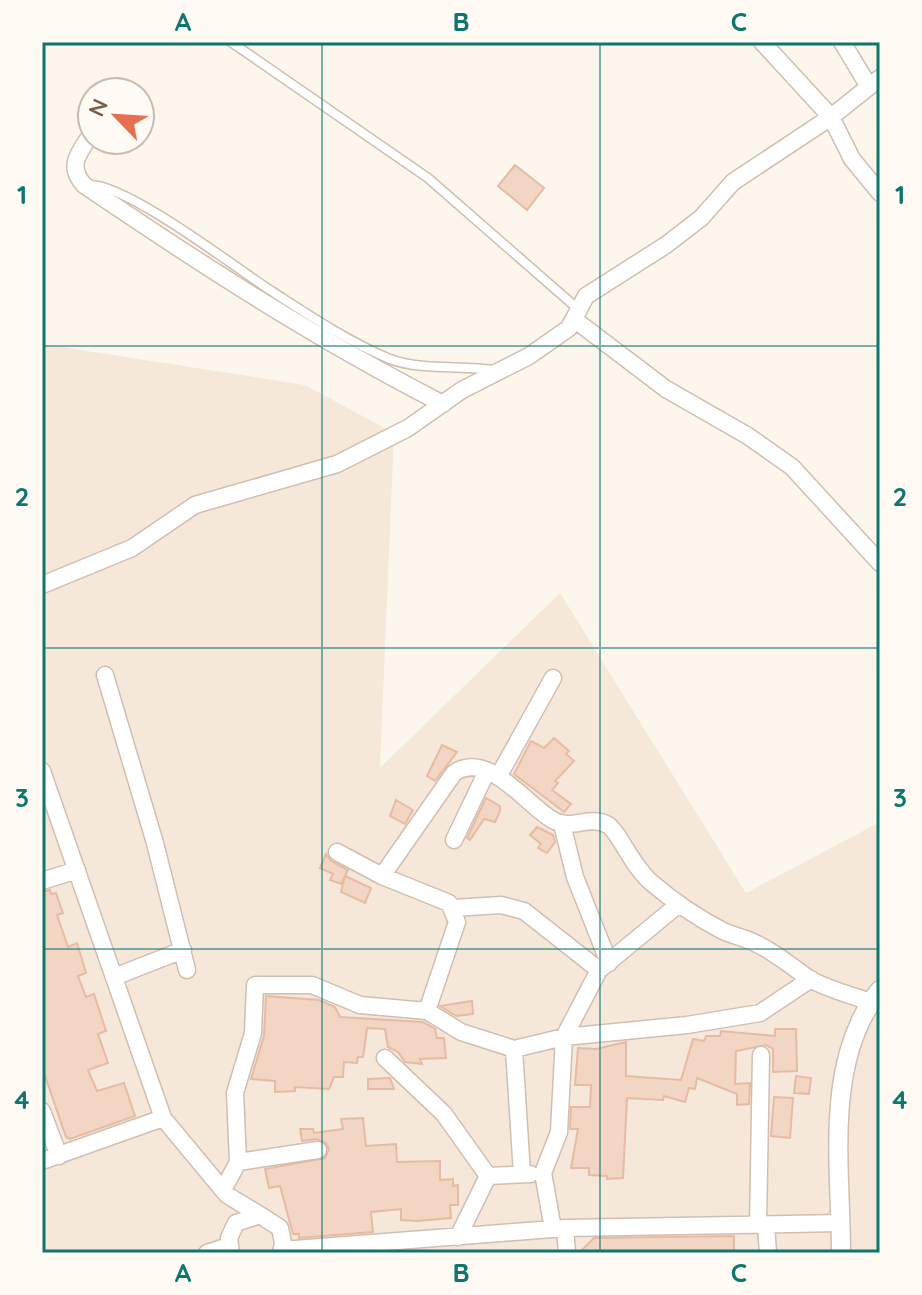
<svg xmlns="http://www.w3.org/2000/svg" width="922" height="1295" viewBox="0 0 922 1295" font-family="Quicksand,sans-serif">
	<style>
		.residential { fill: #f5e8da }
		.building { fill: #f3d5c3; stroke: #e6bba3; stroke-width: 2 }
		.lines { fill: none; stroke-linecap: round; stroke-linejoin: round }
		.service-casing { stroke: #d1beb0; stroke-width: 11 }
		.minor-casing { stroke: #d1beb0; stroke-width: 19 }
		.tertiary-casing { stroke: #d1beb0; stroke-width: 21 }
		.service { stroke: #fff; stroke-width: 8 }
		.minor { stroke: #fff; stroke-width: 16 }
		.tertiary { stroke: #fff; stroke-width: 18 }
		.grid { fill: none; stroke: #0f766e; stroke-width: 2; stroke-opacity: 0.55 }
		.neatline { fill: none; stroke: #0f766e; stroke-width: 3 }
		.grid-label { font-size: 26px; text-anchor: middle; font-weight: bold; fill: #0f766e }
	</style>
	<rect width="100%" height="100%" fill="#fdf6ec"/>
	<!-- residential -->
	<path class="residential" d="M 42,344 L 305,385 L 394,433 L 380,768 L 560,593 L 746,893 L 880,822 L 880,1253 L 42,1253 Z"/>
	<!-- building -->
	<path class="building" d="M 515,165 L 544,188 L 527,210 L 498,186 Z
		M 554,738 L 569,751 L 566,754 L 574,761 L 555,781 L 558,783 L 552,790 L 571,804 L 564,812 L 514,774 L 531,741 L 544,748 Z
		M 442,745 L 457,752 L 435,781 L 427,776 Z
		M 486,798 L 500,806 L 500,811 L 495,822 L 484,819 L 470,840 L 467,838 Z
		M 396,800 L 413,810 L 405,824 L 390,816 Z
		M 537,827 L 553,835 L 555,842 L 547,853 L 538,848 L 541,844 L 530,835 Z
		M 326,854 L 331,861 L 348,870 L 345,876 L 371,888 L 365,903 L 341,892 L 345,876 L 341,884 L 330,880 L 333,874 L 320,868 Z
		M 50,890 L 51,894 L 56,893 L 63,913 L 57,915 L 68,947 L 77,943 L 86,973 L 78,976 L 86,997 L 94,994 L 106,1031 L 98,1034 L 108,1063 L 88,1070 L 97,1091 L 124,1083 L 135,1116 L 70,1139 L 66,1137 L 42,1067 L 42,892 Z
		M 266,996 L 319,1000 L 335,1007 L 340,1017 L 423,1022 L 435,1029 L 437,1038 L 444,1038 L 446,1058 L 420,1059 L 422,1064 L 405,1062 L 398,1052 L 388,1047 L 385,1029 L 367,1028 L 363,1057 L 358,1057 L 357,1063 L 344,1062 L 343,1077 L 334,1077 L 329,1089 L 295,1087 L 295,1091 L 275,1092 L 275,1081 L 251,1079 L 264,1036 Z
		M 472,1001 L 473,1014 L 456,1016 L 440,1006 Z
		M 775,1029 L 796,1029 L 797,1071 L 773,1072 L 773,1049 L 766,1045 L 736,1051 L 735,1084 L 750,1083 L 749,1104 L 737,1105 L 737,1094 L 697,1078 L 695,1089 L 689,1088 L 685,1102 L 664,1096 L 663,1100 L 627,1098 L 623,1178 L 607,1179 L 607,1176 L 589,1175 L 589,1168 L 571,1168 L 578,1129 L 570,1129 L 571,1107 L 590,1107 L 591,1085 L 575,1085 L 578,1048 L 596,1049 L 626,1042 L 626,1076 L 681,1080 L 693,1039 L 704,1041 L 706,1036 L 720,1036 L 721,1031 L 775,1036 Z
		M 796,1076 L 811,1078 L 809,1094 L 794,1093 Z
		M 390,1078 L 394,1089 L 368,1089 L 368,1079 Z
		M 774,1097 L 793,1098 L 790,1138 L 771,1136 Z
		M 363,1118 L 366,1146 L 396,1144 L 397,1162 L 440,1161 L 440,1180 L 453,1179 L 453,1186 L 458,1185 L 458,1205 L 450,1205 L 451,1218 L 417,1221 L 401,1220 L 401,1209 L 371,1212 L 373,1232 L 299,1238 L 299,1234 L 293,1234 L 280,1186 L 269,1188 L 265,1169 L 325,1158 L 329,1149 L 326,1143 L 317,1139 L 302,1141 L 300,1129 L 313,1129 L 314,1133 L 343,1129 L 341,1119 Z
		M 734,1236 L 734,1253 L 579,1253 L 594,1238 Z"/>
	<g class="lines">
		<defs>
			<path id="service" d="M 231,42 L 428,178 L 578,309
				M 89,185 C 126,183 237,269 273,292 C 310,316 349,342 390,359 C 422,371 461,365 494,370"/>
			<path id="minor" d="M 762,42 L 831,117 L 852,159 L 880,193
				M 842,42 L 868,85
				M 92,133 C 80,152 66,165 84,185 C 202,265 316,339 443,404
				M 575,320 L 666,389 L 748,436 L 792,467 L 880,563
				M 42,585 L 132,548 L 195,505 L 337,464 L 408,428 L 462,390 L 529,356 L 569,328 L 586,296 L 666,245 L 701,218 L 733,182 L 831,117 L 880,78
				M 105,675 L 155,843 L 187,970
				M 42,771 L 163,1118 L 227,1195 L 260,1215
				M 498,777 L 553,678
				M 562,824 L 575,877 L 609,963
				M 454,840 L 487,771
				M 337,852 L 382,876 L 449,903 L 457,922 L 427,1011
				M 382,876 L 454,773 C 487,750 524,802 551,819 C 571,832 589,814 608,825 C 619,832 633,868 652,883 C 673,901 698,918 723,931 C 734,936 747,938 757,944 C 776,953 791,966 808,978 C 826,989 851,995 871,1002
				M 42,881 L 77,870
				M 453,908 L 501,905 L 524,911 L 599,970
				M 114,977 L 183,950
				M 514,1049 L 522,1174
				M 385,1058 L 444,1114 L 488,1176
				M 42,1111 L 59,1156
				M 42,1161 L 163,1118
				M 238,1162 L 318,1150
				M 223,1190 L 238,1162 L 235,1093 L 253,1033 L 255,985 L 312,985 L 360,1005 L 427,1011 L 461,1032 L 514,1049 L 564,1037 L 687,1025 L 760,1013 L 811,979
				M 758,1225 L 761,1055
				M 766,1225 L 768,1253
				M 565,1228 L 567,1253
				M 553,1229 L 543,1173 L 559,1132 L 564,1037 L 599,970 L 679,904
				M 458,1237 L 488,1176 L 530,1174
				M 282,1250 L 565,1228 L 841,1223
				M 207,1253 L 228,1246
				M 231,1253 L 229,1238 L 236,1223 L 260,1215 L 280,1228 L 283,1243 L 281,1253"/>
			<path id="tertiary" d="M 841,1253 C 841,1167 823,1061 880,990"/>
		</defs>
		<!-- service casing -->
		<use href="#service" class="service-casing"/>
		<!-- minor casing -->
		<use href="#minor" class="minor-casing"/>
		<!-- tertiary casing -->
		<use href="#tertiary" class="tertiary-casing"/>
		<!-- service -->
		<use href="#service" class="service"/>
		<!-- minor -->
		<use href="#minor" class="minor"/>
		<!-- tertiary -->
		<use href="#tertiary" class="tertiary"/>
	</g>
	<!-- grid -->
	<path class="grid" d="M 322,42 L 322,1253M 600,42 L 600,1253M 42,346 L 880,346M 42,648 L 880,648M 42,949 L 880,949"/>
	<!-- border -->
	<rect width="922" height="1295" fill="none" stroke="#fffaf3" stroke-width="88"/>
	<!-- north arrow -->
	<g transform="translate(116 116) rotate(295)"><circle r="38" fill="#fffaf3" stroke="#cabbb1" stroke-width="2"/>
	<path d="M0-6L14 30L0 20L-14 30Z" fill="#e76f51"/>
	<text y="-12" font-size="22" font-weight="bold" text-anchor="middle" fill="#7a5c4d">N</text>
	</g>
	<rect x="44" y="44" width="834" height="1207" class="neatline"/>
	<g class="grid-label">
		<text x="183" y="31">A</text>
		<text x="461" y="31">B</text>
		<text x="739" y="31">C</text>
		<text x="22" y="204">1</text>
		<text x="900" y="204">1</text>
		<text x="22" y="506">2</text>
		<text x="900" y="506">2</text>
		<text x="22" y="807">3</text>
		<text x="900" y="807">3</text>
		<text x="22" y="1109">4</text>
		<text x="900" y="1109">4</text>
		<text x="183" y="1282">A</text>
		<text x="461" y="1282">B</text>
		<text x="739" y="1282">C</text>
	</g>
</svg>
